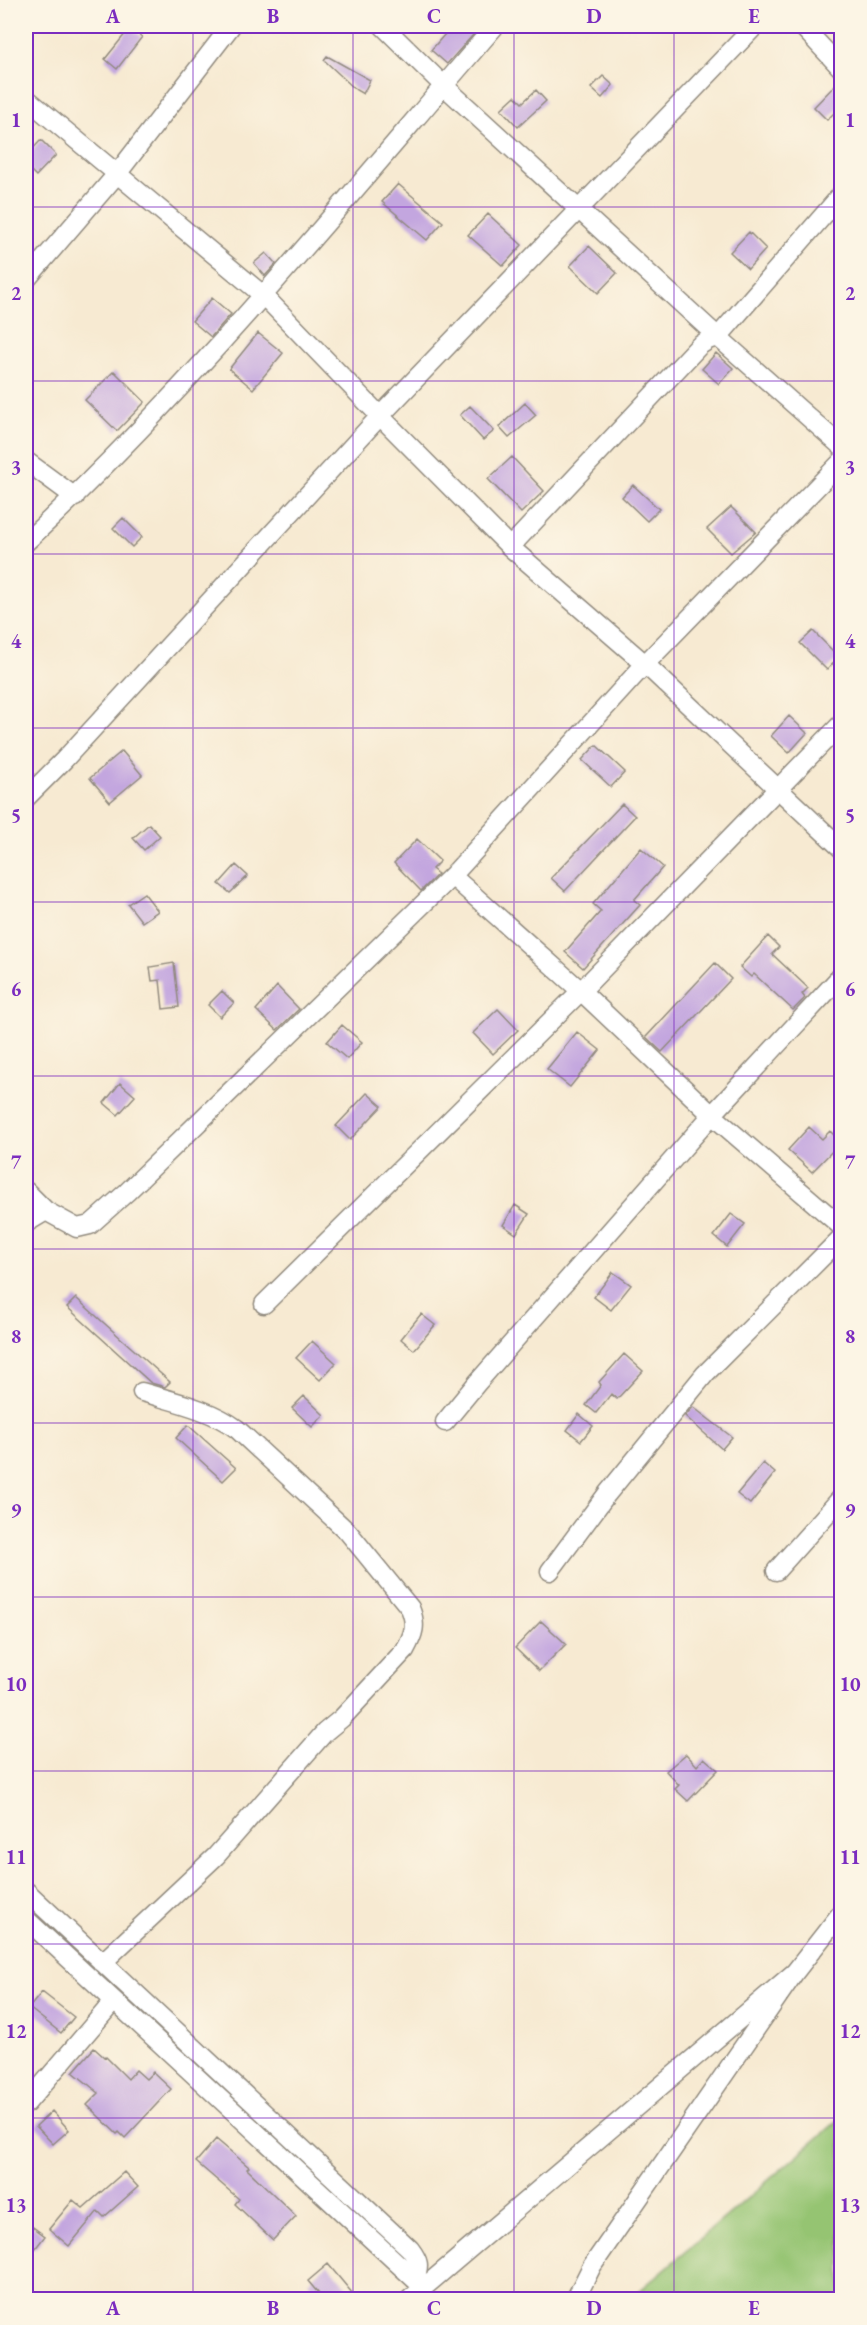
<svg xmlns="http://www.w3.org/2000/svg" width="867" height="2325" viewBox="0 0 867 2325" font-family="'EB Garamond',serif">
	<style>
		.green { fill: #95c472; stroke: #60784e; stroke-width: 1.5 }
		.building { fill: #c3a6df }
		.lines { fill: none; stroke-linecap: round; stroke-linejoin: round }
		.minor-casing { stroke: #918a7e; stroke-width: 21 }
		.minor { stroke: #fff; stroke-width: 18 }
		.grid { fill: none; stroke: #7b2cbf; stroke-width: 1.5; stroke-opacity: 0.55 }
		.neatline { fill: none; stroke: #7b2cbf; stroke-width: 2 }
		.grid-label { font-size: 20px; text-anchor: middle; font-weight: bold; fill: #7b2cbf }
	</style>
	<rect width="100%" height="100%" fill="#fcf5e5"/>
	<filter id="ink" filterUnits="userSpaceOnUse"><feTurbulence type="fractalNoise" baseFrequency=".0167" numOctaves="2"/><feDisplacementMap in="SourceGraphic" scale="12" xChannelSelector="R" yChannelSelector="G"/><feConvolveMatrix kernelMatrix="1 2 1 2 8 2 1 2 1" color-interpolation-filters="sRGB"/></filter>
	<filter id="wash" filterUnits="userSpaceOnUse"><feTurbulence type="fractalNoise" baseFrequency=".008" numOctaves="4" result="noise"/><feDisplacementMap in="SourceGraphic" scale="24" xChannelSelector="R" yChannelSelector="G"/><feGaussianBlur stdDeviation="1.35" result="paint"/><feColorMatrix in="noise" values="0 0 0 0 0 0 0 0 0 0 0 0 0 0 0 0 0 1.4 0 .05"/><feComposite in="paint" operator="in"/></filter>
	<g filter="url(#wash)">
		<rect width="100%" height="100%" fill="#f7ead2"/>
		<!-- green -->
		<path class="green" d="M 841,2118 L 841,2299 L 630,2299 Z"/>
		<g id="blocks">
			<!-- building -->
			<path class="building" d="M 452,26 L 481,26 L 447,64 L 431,50 Z
				M 130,28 L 142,37 L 117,69 L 105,59 Z
				M 327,56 L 370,80 L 363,94 L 356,90 L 324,60 Z
				M 603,76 L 613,85 L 602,98 L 591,88 Z
				M 840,80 L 842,80 L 842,105 L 827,120 L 814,107 Z
				M 536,90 L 546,101 L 518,127 L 501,109 L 515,96 L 522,103 Z
				M 41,140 L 56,155 L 36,176 L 26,166 L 26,156 Z
				M 398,184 L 443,222 L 427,240 L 382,202 Z
				M 488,214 L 522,245 L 503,266 L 468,235 Z
				M 749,232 L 766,249 L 748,269 L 730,252 Z
				M 589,246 L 617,273 L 598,293 L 570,266 Z
				M 266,253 L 276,264 L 265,276 L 254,263 Z
				M 212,298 L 231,314 L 211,337 L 192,321 Z
				M 258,333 L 283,353 L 253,389 L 229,369 Z
				M 716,353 L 733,368 L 719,384 L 702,369 Z
				M 114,371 L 145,402 L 117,431 L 85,400 Z
				M 525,403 L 536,415 L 509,438 L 499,427 Z
				M 470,406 L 494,431 L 483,440 L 460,415 Z
				M 512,457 L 544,491 L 521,513 L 488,479 Z
				M 633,485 L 659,509 L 647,521 L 622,497 Z
				M 731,507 L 756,532 L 731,553 L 707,529 Z
				M 123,518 L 142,537 L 132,547 L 113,528 Z
				M 813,631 L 839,657 L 827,670 L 800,643 Z
				M 789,716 L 807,733 L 789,753 L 771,736 Z
				M 596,745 L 625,772 L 611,787 L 582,760 Z
				M 122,751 L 142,775 L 110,802 L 90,778 Z
				M 622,804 L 635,816 L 565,891 L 551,878 Z
				M 149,824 L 160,836 L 144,850 L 133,838 Z
				M 417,839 L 440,861 L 432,869 L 438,874 L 421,891 L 394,863 Z
				M 641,848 L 663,867 L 634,900 L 640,905 L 583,968 L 565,952 L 601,911 L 593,904 Z
				M 236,865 L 248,876 L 230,893 L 219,884 Z
				M 144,893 L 158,911 L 142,922 L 128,904 Z
				M 768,936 L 779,947 L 772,954 L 808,988 L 802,994 L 805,998 L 793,1010 L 754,974 L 751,977 L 740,967 Z
				M 174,963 L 179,1007 L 163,1009 L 160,980 L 152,981 L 150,967 Z
				M 715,963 L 731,979 L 662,1052 L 646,1037 Z
				M 277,986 L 299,1009 L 277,1030 L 256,1010 Z
				M 222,991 L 234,1003 L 220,1017 L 208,1005 Z
				M 498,1009 L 518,1030 L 493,1054 L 473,1033 Z
				M 342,1025 L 362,1042 L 347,1059 L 327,1042 Z
				M 577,1032 L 600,1050 L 570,1087 L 547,1069 Z
				M 120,1083 L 135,1096 L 118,1115 L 104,1103 Z
				M 367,1093 L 382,1106 L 350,1140 L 336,1126 Z
				M 809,1127 L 822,1139 L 830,1131 L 841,1142 L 812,1172 L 788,1150 Z
				M 515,1205 L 529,1214 L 516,1234 L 503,1225 Z
				M 731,1214 L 745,1224 L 727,1247 L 714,1236 Z
				M 613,1272 L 631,1285 L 611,1310 L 594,1297 Z
				M 76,1298 L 170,1382 L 165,1387 L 151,1383 L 67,1307 Z
				M 421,1314 L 435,1325 L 414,1350 L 401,1339 Z
				M 312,1341 L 336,1363 L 320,1380 L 296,1358 Z
				M 624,1354 L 643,1371 L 617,1399 L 611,1394 L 596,1413 L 586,1405 L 601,1385 L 599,1382 Z
				M 304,1396 L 324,1415 L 312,1427 L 292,1408 Z
				M 693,1407 L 732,1437 L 722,1449 L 685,1416 Z
				M 579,1414 L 593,1426 L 581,1441 L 567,1430 Z
				M 188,1425 L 236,1468 L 223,1481 L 176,1438 Z
				M 763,1463 L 775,1473 L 750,1504 L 737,1494 Z
				M 541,1621 L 566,1644 L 539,1671 L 515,1648 Z
				M 686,1754 L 697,1766 L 704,1758 L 718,1770 L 688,1801 L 675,1789 L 679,1785 L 666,1771 Z
				M 42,1992 L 74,2017 L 61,2033 L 29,2008 Z
				M 94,2048 L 104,2057 L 105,2056 L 128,2079 L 136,2070 L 146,2079 L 153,2072 L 171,2089 L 125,2138 L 119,2132 L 117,2134 L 87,2105 L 99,2093 L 73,2072 Z
				M 52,2111 L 69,2130 L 53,2144 L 36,2126 Z
				M 216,2139 L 249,2167 L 247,2169 L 296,2216 L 273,2240 L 235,2204 L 239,2199 L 196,2162 Z
				M 124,2172 L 138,2187 L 104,2217 L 98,2211 L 69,2246 L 49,2229 L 73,2200 L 83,2208 Z
				M 26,2222 L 45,2236 L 35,2249 L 26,2242 Z
				M 328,2264 L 358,2300 L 324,2300 L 308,2281 Z"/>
		</g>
	</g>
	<g filter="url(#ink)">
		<use href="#blocks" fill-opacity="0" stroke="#918a7e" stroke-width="1.5"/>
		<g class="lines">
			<defs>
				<path id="minor" d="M 383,26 L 443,85 L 718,337 L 842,447
					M 802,26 L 842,69
					M 26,98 L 264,296 L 380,416 L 510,547 L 645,664 L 842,849
					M 26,280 L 117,174 L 231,26
					M 26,461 L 75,497
					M 26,542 C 196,384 343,202 495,26
					M 510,547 L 699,346 L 708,340 L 718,337 L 842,194
					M 26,798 L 64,760 L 380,416 L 755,26
					M 452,876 L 581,991 L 712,1115 L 842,1227
					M 26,1191 L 46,1211 L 77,1228 L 90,1225 L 127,1192 L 452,876 L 645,664 L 842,461
					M 26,1223 L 46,1211
					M 264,1304 L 581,991 L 842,723
					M 445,1422 L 477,1383 L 712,1115 L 842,975
					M 550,1571 L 607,1494 L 705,1374 L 842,1237
					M 776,1571 L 842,1497
					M 26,1891 L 410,2249 C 419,2261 420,2265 415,2279
					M 26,1919 L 422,2286
					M 102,1963 L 216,1856 L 325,1732 L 342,1718 L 405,1650 C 414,1634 417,1625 410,1608 L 348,1532 L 237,1429 C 210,1409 175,1402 142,1392
					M 26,2104 L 113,2002
					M 409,2300 L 795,1972
					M 575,2300 L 592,2266 L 795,1972 L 842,1912"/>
			</defs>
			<!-- minor casing -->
			<use href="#minor" class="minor-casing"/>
			<!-- minor -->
			<use href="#minor" class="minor"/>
		</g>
	</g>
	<!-- grid -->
	<path class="grid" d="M 193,26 L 193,2300M 353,26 L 353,2300M 514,26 L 514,2300M 674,26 L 674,2300M 26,207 L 842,207M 26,381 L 842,381M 26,554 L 842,554M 26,728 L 842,728M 26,902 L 842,902M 26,1076 L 842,1076M 26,1249 L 842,1249M 26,1423 L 842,1423M 26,1597 L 842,1597M 26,1771 L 842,1771M 26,1944 L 842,1944M 26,2118 L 842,2118"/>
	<!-- margin -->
	<rect width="867" height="2325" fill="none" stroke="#fcf5e5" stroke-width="66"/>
	<rect x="33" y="33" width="801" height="2259" class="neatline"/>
	<g class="grid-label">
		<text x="113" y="23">A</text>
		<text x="273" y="23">B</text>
		<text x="434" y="23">C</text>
		<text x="594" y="23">D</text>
		<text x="754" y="23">E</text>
		<text x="16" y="127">1</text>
		<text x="850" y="127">1</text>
		<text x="16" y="300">2</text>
		<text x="850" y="300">2</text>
		<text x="16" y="474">3</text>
		<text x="850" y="474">3</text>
		<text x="16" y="648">4</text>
		<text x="850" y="648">4</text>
		<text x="16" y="822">5</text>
		<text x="850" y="822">5</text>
		<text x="16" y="996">6</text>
		<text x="850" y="996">6</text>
		<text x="16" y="1169">7</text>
		<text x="850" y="1169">7</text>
		<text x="16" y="1343">8</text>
		<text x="850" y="1343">8</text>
		<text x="16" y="1517">9</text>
		<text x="850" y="1517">9</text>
		<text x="16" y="1691">10</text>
		<text x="850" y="1691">10</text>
		<text x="16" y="1864">11</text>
		<text x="850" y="1864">11</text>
		<text x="16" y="2038">12</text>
		<text x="850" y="2038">12</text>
		<text x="16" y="2212">13</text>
		<text x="850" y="2212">13</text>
		<text x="113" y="2315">A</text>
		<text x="273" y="2315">B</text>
		<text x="434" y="2315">C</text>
		<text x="594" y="2315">D</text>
		<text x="754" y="2315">E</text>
	</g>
</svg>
